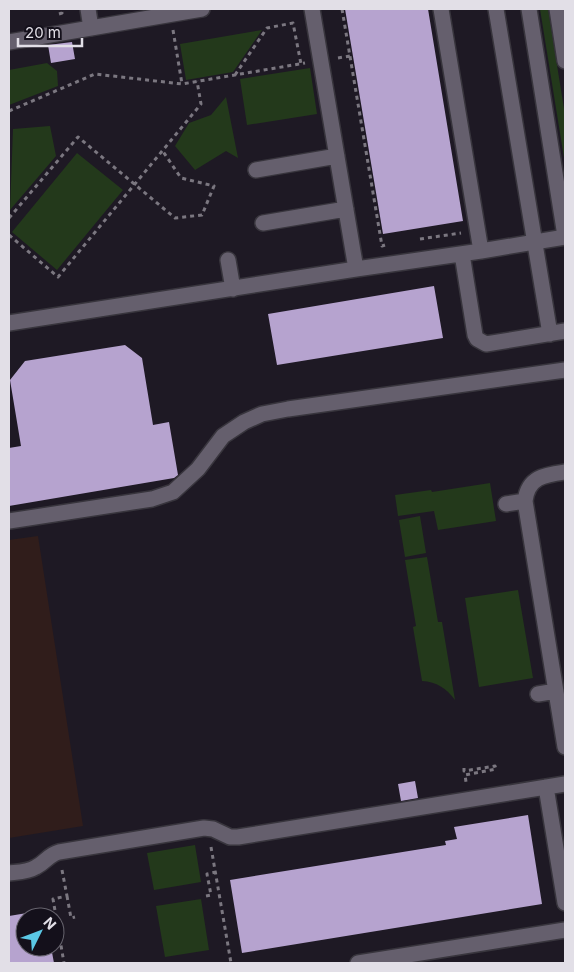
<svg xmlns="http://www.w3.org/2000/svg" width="574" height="972" viewBox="0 0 574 972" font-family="Inter,sans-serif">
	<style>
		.education { fill: #301d1b }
		.green { fill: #23391b }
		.building { fill: #b6a3cf }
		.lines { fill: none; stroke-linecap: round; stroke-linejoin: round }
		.minor-casing { stroke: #38353d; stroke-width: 18 }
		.path { stroke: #7b7780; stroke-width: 3; stroke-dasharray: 4 4; stroke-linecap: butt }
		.minor { stroke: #655f6d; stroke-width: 15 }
	</style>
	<rect width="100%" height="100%" fill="#1e1924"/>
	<!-- education -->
	<path class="education" d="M 38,536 L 83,826 L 9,838 L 9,540 Z"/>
	<!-- green -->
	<path class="green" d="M 540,9 L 548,9 L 565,115 L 565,164 Z
		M 262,30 L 233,72 L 186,80 L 180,44 Z
		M 47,63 L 57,71 L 58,86 L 9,105 L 9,70 Z
		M 310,68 L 317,114 L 247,125 L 240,79 Z
		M 226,97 L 238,158 L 226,151 L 195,170 L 175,146 L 189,123 L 211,115 Z
		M 50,126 L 56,156 L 10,210 L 13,129 Z
		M 77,153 L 123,190 L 57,270 L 12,232 Z
		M 490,483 L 496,521 L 438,530 L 434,511 L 398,516 L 395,495 L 431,490 L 432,492 Z
		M 420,516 L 426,553 L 405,557 L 399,520 Z
		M 427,557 L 438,622 L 442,622 L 455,700 C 446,688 437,682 422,681 L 413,627 L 416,626 L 405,560 Z
		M 518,590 L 533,678 L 479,687 L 465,598 Z
		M 195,845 L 201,882 L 154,890 L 147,853 Z
		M 201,899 L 209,950 L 165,957 L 156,906 Z"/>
	<!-- building -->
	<path class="building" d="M 345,9 L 428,9 L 463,221 L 383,234 Z
		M 72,42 L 75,59 L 51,63 L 48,45 Z
		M 434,286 L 443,338 L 277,365 L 268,314 Z
		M 125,345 L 142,358 L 153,425 L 169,422 L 178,475 L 174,478 L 9,506 L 9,448 L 21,446 L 10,380 L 25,361 Z
		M 415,781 L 418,798 L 401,801 L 398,784 Z
		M 528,815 L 542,904 L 242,953 L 230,880 L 446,845 L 445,841 L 457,839 L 454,827 Z
		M 45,910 L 46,917 L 25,917 L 25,947 L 51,947 L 54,963 L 9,963 L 9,916 Z"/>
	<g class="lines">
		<defs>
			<path id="minor" d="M 88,9 L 91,28
				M 312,9 L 356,269 L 481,251 L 565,237
				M 441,9 L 481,251
				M 496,9 L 550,334
				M 529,9 L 565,236
				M 557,9 L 565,61
				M 9,42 L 202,9
				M 256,170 L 337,156
				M 263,223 L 346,209
				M 462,254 L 475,335 L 477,339 L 486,344 L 565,331
				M 228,260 L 233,289
				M 9,323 L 356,269
				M 565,472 C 544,475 528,477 525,501 L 565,747
				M 506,504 L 525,501
				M 9,521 L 152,499 L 173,492 L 198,469 L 223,436 L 244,422 L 262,414 L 288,409 L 565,370
				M 538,694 L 556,691
				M 546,787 L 565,903
				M 9,873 C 18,872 28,872 36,867 C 46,862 48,855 59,852 L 204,828 L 213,829 L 230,837 L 238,837 L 565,784
				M 358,963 L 565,930"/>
		</defs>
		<!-- minor casing -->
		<use href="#minor" class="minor-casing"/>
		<!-- path -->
		<path class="path" d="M 342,9 L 382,246 L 385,245
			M 59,14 L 62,13 L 61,9
			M 173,30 L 182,84
			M 338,58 L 350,56
			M 235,75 L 267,28 L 293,23 L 301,64
			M 9,111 L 95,74 L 182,84 L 305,63
			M 9,218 L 78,137 L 175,218 L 202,215 L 214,186 L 181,178 L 162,150
			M 9,235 L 58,277 L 201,104 L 197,81
			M 420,239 L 461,233
			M 464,768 L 464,771 L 495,766 L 496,769 L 465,775 L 466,782
			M 211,847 L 231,963
			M 62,870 L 67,896 L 53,899 L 64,963
			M 67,896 L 71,918 L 75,917
			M 206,896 L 211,895 L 207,874 L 216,872"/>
		<!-- minor -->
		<use href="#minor" class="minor"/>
	</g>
	<!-- border -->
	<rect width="574" height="972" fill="none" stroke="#e2dfe7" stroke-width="20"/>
	<!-- north arrow -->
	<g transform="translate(40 932) rotate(48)"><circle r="24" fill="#14101b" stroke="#66636d"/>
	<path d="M0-4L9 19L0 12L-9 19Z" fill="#5bc8e6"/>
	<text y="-8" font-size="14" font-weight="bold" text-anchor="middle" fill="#e2dfe7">N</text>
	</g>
	<!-- scale -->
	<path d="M18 38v8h64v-8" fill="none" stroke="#e2dfe7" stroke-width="2.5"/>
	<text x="25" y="38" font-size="15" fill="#e2dfe7" stroke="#14101b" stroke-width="4" paint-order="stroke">20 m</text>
</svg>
